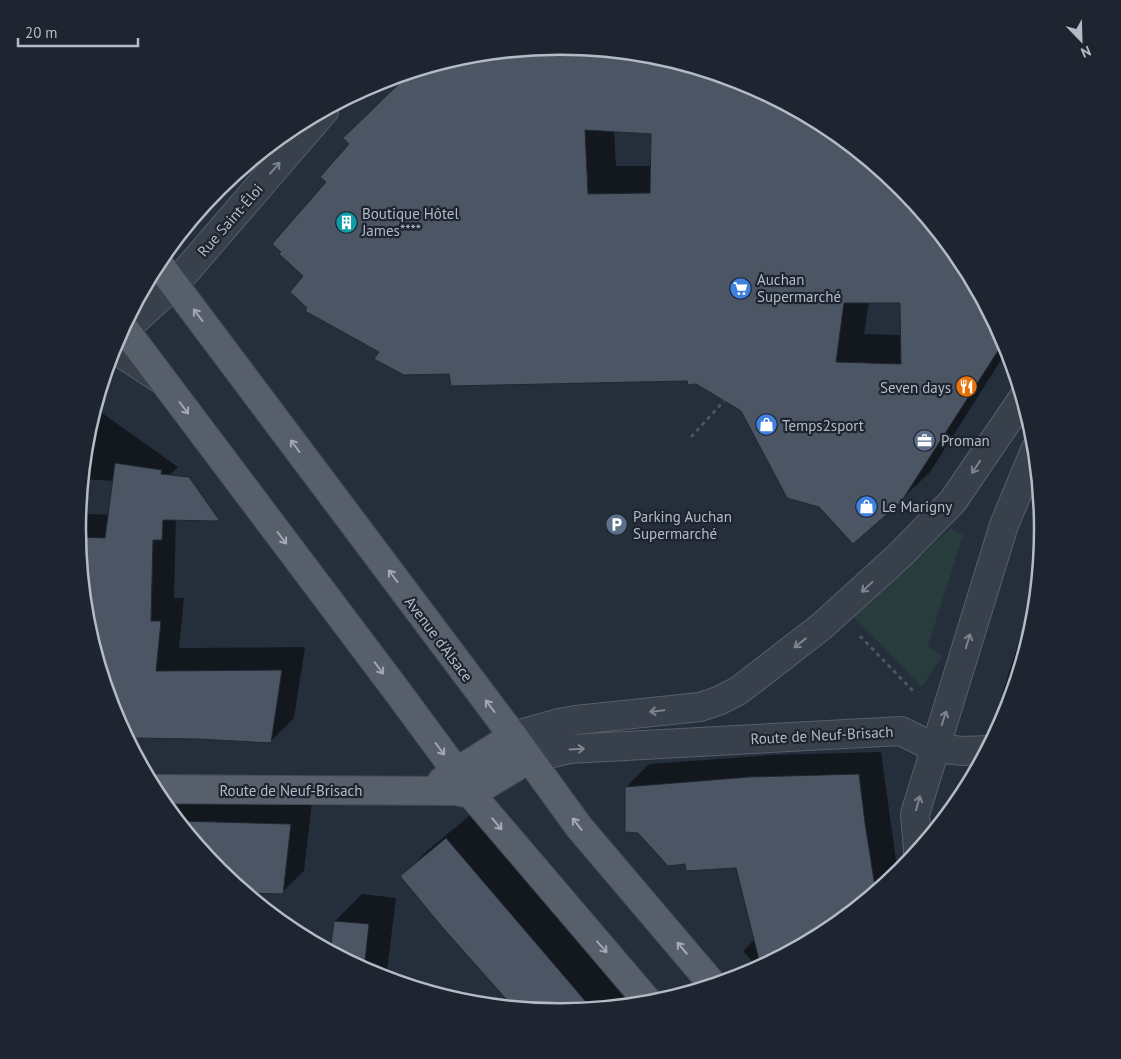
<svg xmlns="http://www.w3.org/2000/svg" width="1121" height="1059" viewBox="0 0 1121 1059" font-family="'PT Sans',sans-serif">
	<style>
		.green { fill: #283b3d }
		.shadow { fill: #0007; fill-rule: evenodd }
		.building { fill: #4b5563; stroke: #202732; fill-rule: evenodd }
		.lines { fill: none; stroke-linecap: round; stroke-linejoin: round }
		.minor-casing { stroke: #575e69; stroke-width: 30 }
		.major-casing { stroke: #424954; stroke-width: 30 }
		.path { stroke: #47585b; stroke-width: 3; stroke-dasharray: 4 4; stroke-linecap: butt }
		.minor { stroke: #38404b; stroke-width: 28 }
		.major { stroke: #575f6b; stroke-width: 28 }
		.oneway { stroke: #7c848f }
		.oneway2 { stroke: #a1a9b4 }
		.labels { text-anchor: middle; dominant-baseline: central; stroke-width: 4.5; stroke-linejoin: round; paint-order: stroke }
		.poi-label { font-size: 15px; fill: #b4bbc6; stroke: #1e2530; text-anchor: start }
		.street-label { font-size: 15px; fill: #b4bbc6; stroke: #1e2530 }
		.rim { fill: none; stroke: #b4bbc6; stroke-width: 2.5 }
	</style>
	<rect width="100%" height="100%" fill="#252e3b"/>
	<!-- green -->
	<path class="green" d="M 951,528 L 963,535 L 928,646 L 942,656 L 922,687 L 853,616 Z"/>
	<!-- shadow -->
	<path class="shadow" d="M 561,46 L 655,56 L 746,83 L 829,128 L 902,188 L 962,261 L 1008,349 L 930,472 L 900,501 L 697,383 L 688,380 L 450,373 L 381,352 L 309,307 L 305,276 L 351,144 L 373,109 L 411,72 L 467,55 ZM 614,130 L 652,132 L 651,166 L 616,166 ZM 902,301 L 902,335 L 864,334 L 869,302 Z
		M 95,408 L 178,467 L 161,484 L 82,479 L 87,435 Z
		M 79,514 L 176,516 L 174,598 L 184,598 L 179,648 L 305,647 L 294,718 L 270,742 L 125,736 L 114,714 L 86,623 L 77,529 Z
		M 1039,576 L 1034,624 L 1008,712 L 999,705 Z
		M 881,752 L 898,875 L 829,931 L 759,969 L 743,951 L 755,939 L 737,866 L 686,862 L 626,787 L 649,764 L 773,755 Z
		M 177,799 L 312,802 L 304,871 L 282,892 L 244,892 L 219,871 L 167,809 Z
		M 474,812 L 639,1005 L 560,1013 L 515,1008 L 402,876 L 428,850 Z
		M 362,894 L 396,898 L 386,979 L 375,976 L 331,952 L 335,921 Z"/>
	<!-- building -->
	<path class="building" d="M 561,46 L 655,56 L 746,83 L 811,118 L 829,128 L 902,188 L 962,261 L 1005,340 L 901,502 L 853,544 L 819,507 L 787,498 L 741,411 L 696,384 L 688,385 L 687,381 L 451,386 L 449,374 L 404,375 L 374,359 L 379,352 L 305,311 L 307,308 L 290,292 L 303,276 L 279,254 L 281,252 L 272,244 L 326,182 L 320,177 L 349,144 L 343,138 L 410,73 L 466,55 ZM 585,130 L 651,134 L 650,193 L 588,194 ZM 844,303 L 900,303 L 901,364 L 836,362 Z
		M 115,463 L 162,470 L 161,474 L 189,477 L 220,521 L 163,520 L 162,540 L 153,540 L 151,621 L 161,621 L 156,671 L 282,670 L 271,743 L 198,739 L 127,738 L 114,714 L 86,624 L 78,537 L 105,538 Z
		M 859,774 L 865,823 L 876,893 L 829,931 L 761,968 L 736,868 L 686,871 L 685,864 L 668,866 L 638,833 L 625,832 L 625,787 L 749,777 Z
		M 178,821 L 291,824 L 283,894 L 246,893 L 219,871 Z
		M 446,838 L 593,1010 L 560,1013 L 514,1008 L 443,928 L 400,876 Z
		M 334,921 L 369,924 L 364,970 L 330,952 Z"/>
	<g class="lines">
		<defs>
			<path id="minor" d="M 120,334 L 175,284 L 324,111
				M 113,348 L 162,380
				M 513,736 L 559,723 L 576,720 L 700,707 L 718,701 L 738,691 L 822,626 L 900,555 L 953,501 L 1023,398
				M 529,759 L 570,749 L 901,731 L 935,748 L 963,751 L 988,750
				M 918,851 L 915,814 L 1004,525 L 1036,448"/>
			<path id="major" d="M 158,263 L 513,736 L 579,827 L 714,986
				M 123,327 L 397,691 L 456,771 L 471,794 L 650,1004
				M 442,781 L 513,736
				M 154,789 L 455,791 L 471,794 L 529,759"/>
		</defs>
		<!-- minor casing -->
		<use href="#minor" class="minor-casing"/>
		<!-- major casing -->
		<use href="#major" class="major-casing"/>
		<!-- path -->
		<path class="path" d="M 691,437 L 724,401
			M 860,636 L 915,693"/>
		<!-- minor -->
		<use href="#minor" class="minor"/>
		<!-- major -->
		<use href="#major" class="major"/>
	</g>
	<!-- one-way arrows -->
	<defs><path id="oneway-shaft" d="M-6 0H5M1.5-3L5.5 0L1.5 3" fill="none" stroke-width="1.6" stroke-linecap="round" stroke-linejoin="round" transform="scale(1.25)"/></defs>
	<g class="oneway">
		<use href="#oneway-shaft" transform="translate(275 168) rotate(-49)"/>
		<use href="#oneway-shaft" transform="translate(976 467) rotate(124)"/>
		<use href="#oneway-shaft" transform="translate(867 587) rotate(137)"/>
		<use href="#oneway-shaft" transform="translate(968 641) rotate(-73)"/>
		<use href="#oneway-shaft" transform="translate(800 643) rotate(142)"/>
		<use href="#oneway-shaft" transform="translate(657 711) rotate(174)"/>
		<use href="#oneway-shaft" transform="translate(944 718) rotate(-72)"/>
		<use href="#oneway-shaft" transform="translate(577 749) rotate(-3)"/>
		<use href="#oneway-shaft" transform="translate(918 803) rotate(-74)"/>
	</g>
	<g class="oneway2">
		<use href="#oneway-shaft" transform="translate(198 315) rotate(-127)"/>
		<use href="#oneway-shaft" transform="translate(184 408) rotate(53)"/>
		<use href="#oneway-shaft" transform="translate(295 446) rotate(-127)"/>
		<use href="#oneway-shaft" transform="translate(282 538) rotate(53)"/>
		<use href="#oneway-shaft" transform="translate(393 576) rotate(-127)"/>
		<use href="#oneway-shaft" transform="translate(379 668) rotate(53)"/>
		<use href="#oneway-shaft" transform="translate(490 706) rotate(-127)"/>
		<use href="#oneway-shaft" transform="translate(440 749) rotate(53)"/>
		<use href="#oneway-shaft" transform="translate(497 824) rotate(50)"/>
		<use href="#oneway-shaft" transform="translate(577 824) rotate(-128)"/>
		<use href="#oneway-shaft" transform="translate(602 947) rotate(49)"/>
		<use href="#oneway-shaft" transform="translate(682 948) rotate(-130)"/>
	</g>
	<!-- icons -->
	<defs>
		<symbol id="building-disc" viewBox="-11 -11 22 22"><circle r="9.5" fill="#0f9aa8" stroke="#1e2530"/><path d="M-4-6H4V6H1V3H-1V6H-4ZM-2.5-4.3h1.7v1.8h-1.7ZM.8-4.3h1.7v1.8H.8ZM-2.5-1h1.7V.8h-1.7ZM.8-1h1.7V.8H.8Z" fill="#fff"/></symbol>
		<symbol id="supermarket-disc" viewBox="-11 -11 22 22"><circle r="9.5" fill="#3f7fe0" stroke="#1e2530"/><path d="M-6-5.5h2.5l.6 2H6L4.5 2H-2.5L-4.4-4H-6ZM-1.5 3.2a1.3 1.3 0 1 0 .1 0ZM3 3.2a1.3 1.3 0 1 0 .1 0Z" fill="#fff"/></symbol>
		<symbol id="restaurant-disc" viewBox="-11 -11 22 22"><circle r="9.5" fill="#e8710a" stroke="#1e2530"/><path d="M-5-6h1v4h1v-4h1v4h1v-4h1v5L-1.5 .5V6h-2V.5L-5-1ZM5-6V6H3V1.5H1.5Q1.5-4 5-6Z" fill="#fff"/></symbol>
		<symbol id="shop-disc" viewBox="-11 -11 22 22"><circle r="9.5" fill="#3f7fe0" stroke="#1e2530"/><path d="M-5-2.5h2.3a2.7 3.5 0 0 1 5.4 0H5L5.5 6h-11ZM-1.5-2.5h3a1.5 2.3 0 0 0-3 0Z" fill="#fff"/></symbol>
		<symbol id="office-disc" viewBox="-11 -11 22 22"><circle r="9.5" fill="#5c6f8a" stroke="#1e2530"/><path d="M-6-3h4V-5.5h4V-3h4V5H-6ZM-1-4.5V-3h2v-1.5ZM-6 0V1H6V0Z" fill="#fff"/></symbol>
		<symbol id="parking-disc" viewBox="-11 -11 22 22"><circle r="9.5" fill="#5c6f8a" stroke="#1e2530"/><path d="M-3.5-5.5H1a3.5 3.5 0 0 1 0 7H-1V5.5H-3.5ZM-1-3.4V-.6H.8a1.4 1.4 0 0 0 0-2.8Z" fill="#fff"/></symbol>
	</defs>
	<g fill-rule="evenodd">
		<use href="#building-disc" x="334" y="210" width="25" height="25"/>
		<use href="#supermarket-disc" x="728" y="276" width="25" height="25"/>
		<use href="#restaurant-disc" x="954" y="374" width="25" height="25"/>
		<use href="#shop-disc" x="754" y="412" width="25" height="25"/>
		<use href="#office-disc" x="912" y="428" width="25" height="25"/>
		<use href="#shop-disc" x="854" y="494" width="25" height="25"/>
		<use href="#parking-disc" x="604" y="512" width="25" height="25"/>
	</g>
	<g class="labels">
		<!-- poi labels -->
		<g class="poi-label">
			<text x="362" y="213">Boutique Hôtel<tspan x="362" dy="17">James****</tspan></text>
			<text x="757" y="279">Auchan<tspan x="757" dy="17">Supermarché</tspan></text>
			<text x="951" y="387" text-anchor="end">Seven days</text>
			<text x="782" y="425">Temps2sport</text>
			<text x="941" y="440">Proman</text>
			<text x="882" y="506">Le Marigny</text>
			<text x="633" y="516">Parking Auchan<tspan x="633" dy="17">Supermarché</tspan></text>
		</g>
		<!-- street labels -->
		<g class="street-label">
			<text transform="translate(230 220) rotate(-49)">Rue Saint-Éloi</text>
			<text transform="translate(439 639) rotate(53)">Avenue d'Alsace</text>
			<text transform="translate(822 735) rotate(-3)">Route de Neuf-Brisach</text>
			<text x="291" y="790">Route de Neuf-Brisach</text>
		</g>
	</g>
	<!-- crop -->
	<path d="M0 0H1121V1059H0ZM86 529a474 474 0 1 1 948 0a474 474 0 1 1-948 0Z" fill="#1e2530" fill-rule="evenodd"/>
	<path class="rim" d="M86 529a474 474 0 1 1 948 0a474 474 0 1 1-948 0Z"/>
	<!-- north arrow -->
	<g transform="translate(1081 40) rotate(157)" stroke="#1e2530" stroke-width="4" paint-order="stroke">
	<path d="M0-4L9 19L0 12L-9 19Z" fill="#b4bbc6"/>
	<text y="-8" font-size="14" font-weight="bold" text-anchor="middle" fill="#b4bbc6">N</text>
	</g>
	<!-- scale -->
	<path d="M18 38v8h120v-8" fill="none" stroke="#b4bbc6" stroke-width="2.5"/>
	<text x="25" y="38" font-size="15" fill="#b4bbc6" stroke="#1e2530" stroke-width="4" paint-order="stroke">20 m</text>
</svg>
